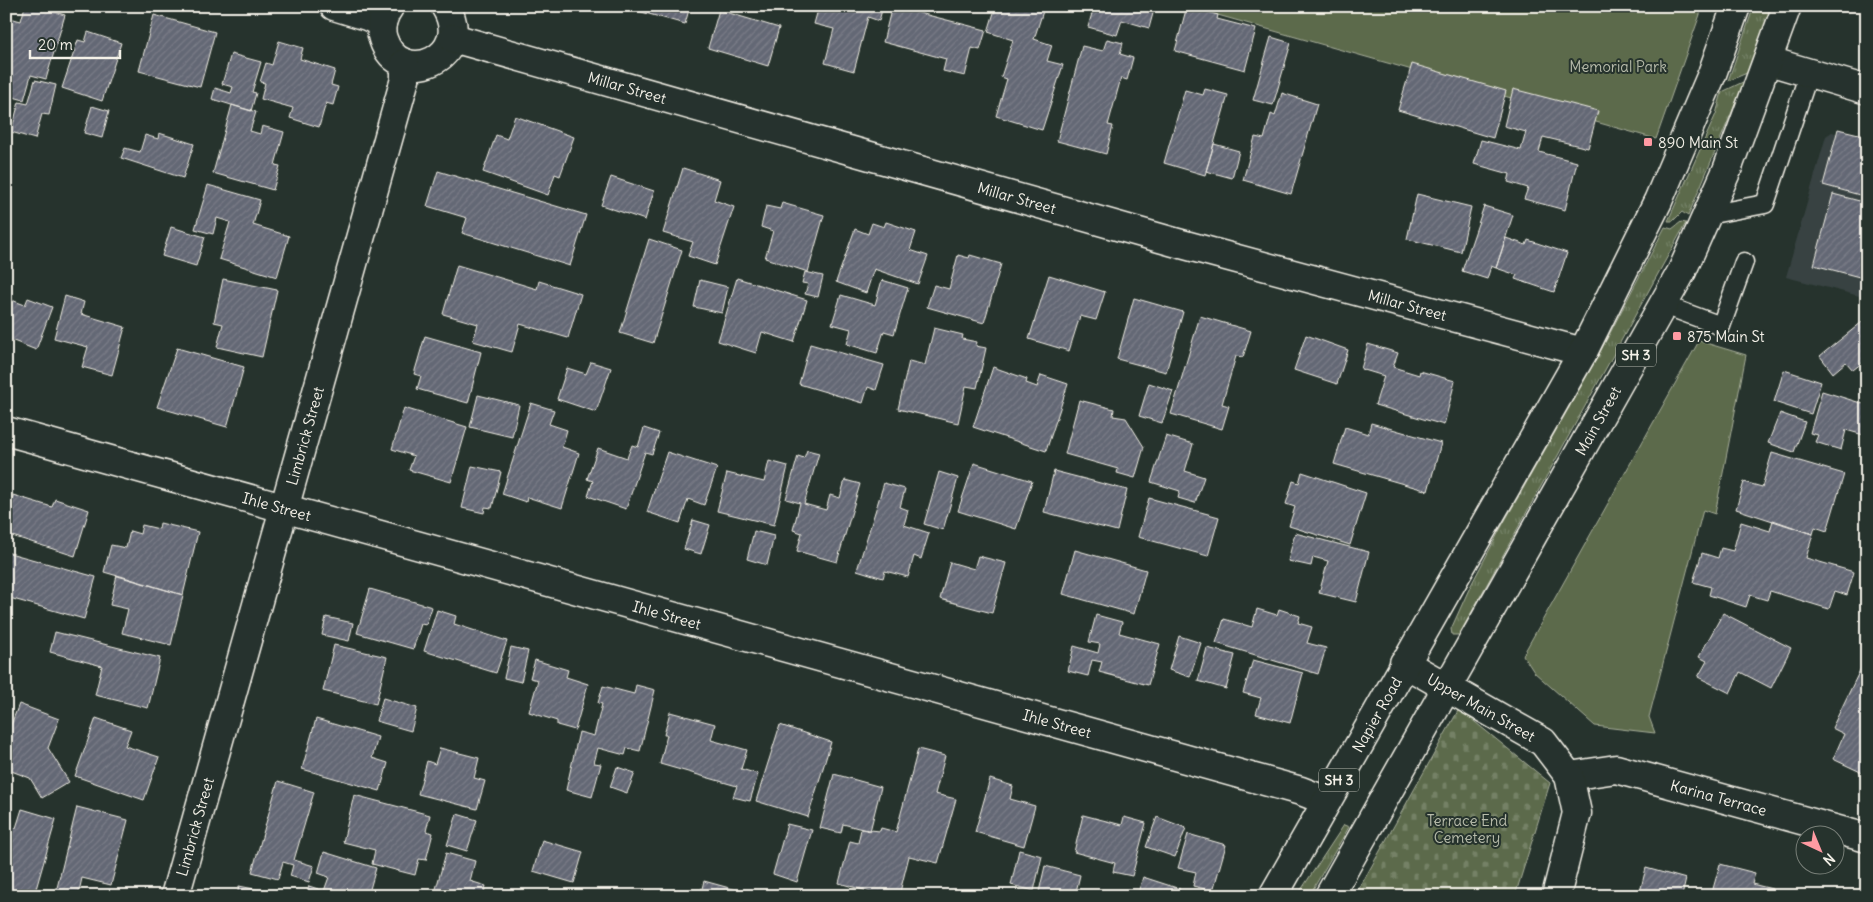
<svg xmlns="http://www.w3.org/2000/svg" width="1873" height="902" viewBox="0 0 1873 902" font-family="Delius,sans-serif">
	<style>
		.built { fill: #384342 }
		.grass { fill: url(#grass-tufts); stroke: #a8ae9a }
		.cemetery { fill: url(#cemetery-stones); stroke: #a8ae9a }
		.park { fill: #5c6b4c; stroke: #a8ae9a }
		.building { fill: url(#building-hatch); stroke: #f4f1e8 }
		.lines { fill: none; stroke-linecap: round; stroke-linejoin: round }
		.lane-casing { stroke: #f4f1e8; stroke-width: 21 }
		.street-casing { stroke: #f4f1e8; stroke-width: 31 }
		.secondary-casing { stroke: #f4f1e8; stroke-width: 31 }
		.highway-casing { stroke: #f4f1e8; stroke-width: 31 }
		.lane { stroke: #26332d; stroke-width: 18 }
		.street { stroke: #26332d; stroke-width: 28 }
		.secondary { stroke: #26332d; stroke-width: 28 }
		.highway { stroke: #26332d; stroke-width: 28 }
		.poi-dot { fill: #ff9aa2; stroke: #26332d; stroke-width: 2 }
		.labels { text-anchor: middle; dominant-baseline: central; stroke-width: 4; stroke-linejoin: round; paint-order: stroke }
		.shield { fill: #26332d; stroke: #b6b8b0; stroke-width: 1 }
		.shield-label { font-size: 14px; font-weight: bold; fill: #f4f1e8 }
		.park-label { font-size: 15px; fill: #b7bbaa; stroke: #26332d }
		.street-label { font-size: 15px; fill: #f4f1e8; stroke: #26332d }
		.poi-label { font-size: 15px; fill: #f4f1e8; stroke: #26332d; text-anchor: start }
	</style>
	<defs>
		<pattern id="grass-tufts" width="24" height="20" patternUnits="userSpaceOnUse" patternTransform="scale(1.25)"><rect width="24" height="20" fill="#5c6b4c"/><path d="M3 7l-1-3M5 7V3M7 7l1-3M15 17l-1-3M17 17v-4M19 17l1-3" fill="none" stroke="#748166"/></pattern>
		<pattern id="cemetery-stones" width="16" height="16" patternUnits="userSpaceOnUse" patternTransform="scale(1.25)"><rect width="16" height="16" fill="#5c6b4c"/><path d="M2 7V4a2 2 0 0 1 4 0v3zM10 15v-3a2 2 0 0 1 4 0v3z" fill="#748166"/></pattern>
		<pattern id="building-hatch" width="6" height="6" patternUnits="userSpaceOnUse" patternTransform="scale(1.25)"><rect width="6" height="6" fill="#636774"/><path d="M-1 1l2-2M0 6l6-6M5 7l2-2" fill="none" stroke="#7a7d88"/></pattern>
	</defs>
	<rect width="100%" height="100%" fill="#26332d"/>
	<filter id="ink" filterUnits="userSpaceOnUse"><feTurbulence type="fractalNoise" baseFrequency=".02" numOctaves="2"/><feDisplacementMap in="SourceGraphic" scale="10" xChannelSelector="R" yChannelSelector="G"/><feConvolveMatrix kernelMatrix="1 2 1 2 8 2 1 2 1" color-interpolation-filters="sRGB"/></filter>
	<g filter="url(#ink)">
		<!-- built -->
		<path class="built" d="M 1832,132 L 1867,142 L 1867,298 L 1786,277 L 1826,136 Z"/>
		<!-- grass -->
		<path class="grass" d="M 1754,6 L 1772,6 L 1747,73 L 1728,81 Z
			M 1745,81 L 1688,216 L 1682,212 L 1673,221 L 1668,221 L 1716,114 L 1722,92 Z
			M 1681,222 L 1686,223 L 1459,635 L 1452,635 L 1451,629 L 1470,587 L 1503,524 L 1597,358 L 1665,227 L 1672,229 Z
			M 1344,825 L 1349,827 L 1309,896 L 1297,896 Z"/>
		<!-- cemetery -->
		<path class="cemetery" d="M 1459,709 L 1550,783 L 1515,896 L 1355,896 Z"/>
		<!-- park -->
		<path class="park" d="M 1186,6 L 1703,6 L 1656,139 Z
			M 1699,341 L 1746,355 L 1715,514 L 1703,510 L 1649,717 L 1655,733 L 1595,726 L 1534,672 L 1523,655 Z"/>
		<!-- building -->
		<path class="building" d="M 25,6 L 35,6 L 65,15 L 46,79 L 31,75 L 24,100 L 6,95 L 6,17 L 21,21 Z
			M 639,6 L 690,6 L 685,24 L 638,11 Z
			M 757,6 L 780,6 L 779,13 Z
			M 819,6 L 883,6 L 879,21 L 868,17 L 854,71 L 825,63 L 834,29 L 814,24 Z
			M 892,6 L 986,30 L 980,50 L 972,48 L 965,76 L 943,71 L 946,59 L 883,42 Z
			M 996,6 L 1044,8 L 1034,39 L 1052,45 L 1047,61 L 1063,65 L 1042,130 L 996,116 L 1007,79 L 1001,77 L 1013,40 L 988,32 Z
			M 1080,6 L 1155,6 L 1149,28 L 1122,20 L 1117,35 L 1088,27 L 1093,10 Z
			M 1187,6 L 1218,15 L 1217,19 L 1256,29 L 1245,70 L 1175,51 Z
			M 719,10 L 779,28 L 768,66 L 708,48 Z
			M 154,15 L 215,32 L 200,87 L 139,71 Z
			M 88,32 L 121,43 L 102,101 L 62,88 L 78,40 L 85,42 Z
			M 1271,37 L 1291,43 L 1273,105 L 1253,100 Z
			M 1107,39 L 1123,43 L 1120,54 L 1133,58 L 1127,80 L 1121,78 L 1108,125 L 1113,126 L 1106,154 L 1057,141 L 1082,46 L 1103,51 Z
			M 279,41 L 303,48 L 300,59 L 335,70 L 331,85 L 338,87 L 333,105 L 326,103 L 319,127 L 290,118 L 293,108 L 261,99 L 265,83 L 260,82 L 266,63 L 272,65 Z
			M 231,54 L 261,62 L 252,92 L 256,93 L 251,111 L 212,99 L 215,88 L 231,93 L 233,87 L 222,84 Z
			M 1412,64 L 1506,91 L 1493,138 L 1398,110 Z
			M 35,80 L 56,85 L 49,115 L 42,114 L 35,139 L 11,132 L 19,102 L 28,104 Z
			M 1205,89 L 1228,95 L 1205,175 L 1164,163 L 1185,90 L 1203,95 Z
			M 1513,89 L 1598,111 L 1588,148 L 1543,137 L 1539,152 L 1577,162 L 1565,210 L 1524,199 L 1528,188 L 1508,182 L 1510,174 L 1474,164 L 1481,140 L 1521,150 L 1526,132 L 1504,126 Z
			M 1282,93 L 1317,104 L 1291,194 L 1243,180 L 1255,137 L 1264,139 L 1271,114 L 1275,116 Z
			M 232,105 L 256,112 L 250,131 L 260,134 L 262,126 L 284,132 L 275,165 L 280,166 L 273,190 L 213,173 Z
			M 92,106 L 109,111 L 102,138 L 84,133 Z
			M 515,116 L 574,137 L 560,176 L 555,174 L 548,195 L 483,172 L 496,135 L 507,139 Z
			M 1838,129 L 1867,136 L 1867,197 L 1823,185 Z
			M 159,133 L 194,144 L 183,178 L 121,158 L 125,148 L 140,152 L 145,135 L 158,139 Z
			M 1214,144 L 1239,151 L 1232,178 L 1206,171 Z
			M 683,168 L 720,180 L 714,200 L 734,207 L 715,265 L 688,256 L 693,242 L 663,233 Z
			M 438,171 L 586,215 L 570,266 L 462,233 L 467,218 L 427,206 Z
			M 611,177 L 654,191 L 645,220 L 601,205 Z
			M 208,185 L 260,200 L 253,225 L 289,236 L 277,277 L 219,259 L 230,222 L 217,218 L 213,234 L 195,229 Z
			M 1417,194 L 1471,207 L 1461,252 L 1407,239 Z
			M 1833,194 L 1867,203 L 1867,279 L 1814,265 Z
			M 782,203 L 824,215 L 808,272 L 765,258 L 773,231 L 761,227 L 766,206 L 780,209 Z
			M 1484,206 L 1513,215 L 1496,268 L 1491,266 L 1487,279 L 1462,271 Z
			M 886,222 L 916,232 L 910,250 L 928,256 L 918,284 L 874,269 L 866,293 L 836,282 L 855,229 L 868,234 L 872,223 L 884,227 Z
			M 171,227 L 205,237 L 196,266 L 162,256 Z
			M 1506,238 L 1526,245 L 1528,240 L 1567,253 L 1554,292 L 1515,279 L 1517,275 L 1496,268 Z
			M 649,239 L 682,250 L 653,343 L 620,333 Z
			M 958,255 L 969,258 L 970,255 L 1001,264 L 984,323 L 927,307 L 934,285 L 949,289 Z
			M 457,265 L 537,289 L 539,281 L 581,294 L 568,338 L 520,324 L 512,352 L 473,341 L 478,324 L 443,314 Z
			M 805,272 L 823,276 L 818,297 L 805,294 L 808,284 L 802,283 Z
			M 1049,275 L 1105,292 L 1096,320 L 1080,316 L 1069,351 L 1029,339 Z
			M 737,278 L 807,300 L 794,342 L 762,332 L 756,353 L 718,341 Z
			M 223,279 L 277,290 L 262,357 L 217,347 L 223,324 L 214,322 Z
			M 700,280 L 728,287 L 722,313 L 694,307 Z
			M 882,280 L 908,288 L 894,334 L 884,331 L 877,353 L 847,344 L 851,329 L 832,324 L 841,295 L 875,305 Z
			M 65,296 L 84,302 L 81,314 L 125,327 L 112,375 L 82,367 L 88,347 L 54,338 Z
			M 6,298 L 25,305 L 28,298 L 52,307 L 36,350 L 6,338 Z
			M 1134,298 L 1183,312 L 1166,372 L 1117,359 Z
			M 1200,316 L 1251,331 L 1243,357 L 1236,356 L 1222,404 L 1229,406 L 1222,429 L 1171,414 Z
			M 1867,318 L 1867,359 L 1853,370 L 1846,362 L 1833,373 L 1820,356 Z
			M 934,328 L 963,335 L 962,339 L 977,342 L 976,346 L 986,348 L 977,388 L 966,386 L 958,423 L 898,409 L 909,361 L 925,365 Z
			M 1306,335 L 1348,350 L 1337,384 L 1294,370 Z
			M 425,336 L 481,352 L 468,403 L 417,389 L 421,376 L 414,374 Z
			M 810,344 L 884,365 L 876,390 L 868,387 L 863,403 L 799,384 Z
			M 1368,344 L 1398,353 L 1393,367 L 1419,375 L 1420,371 L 1455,381 L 1444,425 L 1375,405 L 1384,376 L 1361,369 Z
			M 177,348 L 244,367 L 227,427 L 157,407 Z
			M 591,362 L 611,368 L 596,412 L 557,399 L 567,368 L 586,374 Z
			M 993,367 L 1027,379 L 1026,383 L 1037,387 L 1041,375 L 1068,384 L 1046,451 L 973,427 Z
			M 1784,370 L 1821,382 L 1811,414 L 1774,402 Z
			M 1149,383 L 1173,391 L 1162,423 L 1139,416 Z
			M 1822,391 L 1867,405 L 1867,436 L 1846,430 L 1841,450 L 1815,442 L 1818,435 L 1810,433 Z
			M 478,395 L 519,405 L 512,437 L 470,427 Z
			M 1079,400 L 1114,409 L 1113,416 L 1126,418 L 1144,447 L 1135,478 L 1117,473 L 1118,469 L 1065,454 Z
			M 531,403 L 554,410 L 549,424 L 567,430 L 562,447 L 579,453 L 562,508 L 527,497 L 526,502 L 502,494 Z
			M 404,408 L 467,427 L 451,482 L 409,470 L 414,456 L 392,449 Z
			M 1780,413 L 1805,422 L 1794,452 L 1768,443 Z
			M 1371,423 L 1441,443 L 1428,491 L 1334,464 L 1345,427 L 1368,434 Z
			M 644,428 L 659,433 L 652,454 L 645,452 L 626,509 L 588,496 L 593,481 L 587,479 L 598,448 L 627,458 L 632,445 L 638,447 Z
			M 1166,436 L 1193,444 L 1185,471 L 1204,477 L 1195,503 L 1178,498 L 1180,491 L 1151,482 Z
			M 807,450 L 819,453 L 804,504 L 826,510 L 830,495 L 840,498 L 845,480 L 860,484 L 837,562 L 797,551 L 802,533 L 793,530 L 800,503 L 786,499 L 798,456 L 804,458 Z
			M 667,452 L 717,468 L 704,505 L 688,499 L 680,523 L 647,512 Z
			M 1772,453 L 1844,474 L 1827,531 L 1815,527 L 1813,534 L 1736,509 L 1744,482 L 1762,487 Z
			M 769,461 L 788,466 L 774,525 L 717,511 L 727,473 L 764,482 Z
			M 974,463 L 1032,481 L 1016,529 L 958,511 Z
			M 472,466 L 501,472 L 492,508 L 485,507 L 484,513 L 462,508 Z
			M 1054,471 L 1127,490 L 1117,531 L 1044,512 Z
			M 939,472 L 958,478 L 943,530 L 924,524 Z
			M 1302,472 L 1366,493 L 1350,545 L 1289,526 L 1295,507 L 1286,504 L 1293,481 L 1299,483 Z
			M 884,483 L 905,489 L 900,507 L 908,510 L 904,525 L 929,533 L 921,559 L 914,556 L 908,577 L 885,571 L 883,578 L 857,570 Z
			M 13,495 L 52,507 L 55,499 L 89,510 L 75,556 L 6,534 L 6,516 Z
			M 1149,498 L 1219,517 L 1208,556 L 1138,537 Z
			M 693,520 L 710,525 L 701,554 L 684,549 Z
			M 1773,520 L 1813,534 L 1806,558 L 1854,572 L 1847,595 L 1835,591 L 1829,609 L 1770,591 L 1767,600 L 1750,595 L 1746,607 L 1709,595 L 1711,587 L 1693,582 L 1702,553 L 1718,558 L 1721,548 L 1733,551 L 1741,522 L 1770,531 Z
			M 160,523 L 198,532 L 183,595 L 104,572 L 111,545 L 126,548 L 130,531 L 140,534 L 142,525 L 159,529 Z
			M 754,531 L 774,536 L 767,565 L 747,559 Z
			M 1295,533 L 1369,552 L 1356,602 L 1319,593 L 1328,561 L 1313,557 L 1311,566 L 1288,561 Z
			M 1075,550 L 1146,570 L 1134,614 L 1063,594 Z
			M 6,552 L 96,577 L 84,619 L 6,597 Z
			M 978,556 L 1006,563 L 992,613 L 940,599 L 950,562 L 974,569 Z
			M 117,575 L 183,595 L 171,645 L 122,633 L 128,609 L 110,605 Z
			M 370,589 L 432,607 L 426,625 L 421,624 L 413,649 L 357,633 Z
			M 1257,609 L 1277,615 L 1279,609 L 1300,616 L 1298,623 L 1312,627 L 1307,643 L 1326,648 L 1318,674 L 1216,643 L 1224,619 L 1252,627 Z
			M 437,610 L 456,616 L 454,624 L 507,641 L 496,673 L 424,651 Z
			M 1723,613 L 1791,648 L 1771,688 L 1740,672 L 1730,693 L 1698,677 L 1707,661 L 1699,657 Z
			M 1096,615 L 1122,622 L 1119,633 L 1160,644 L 1148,685 L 1099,672 L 1102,662 L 1092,660 L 1088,676 L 1068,671 L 1074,646 L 1098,653 L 1100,644 L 1089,642 Z
			M 326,617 L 353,623 L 349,641 L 322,635 Z
			M 55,632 L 160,658 L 148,708 L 95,695 L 102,666 L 50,652 Z
			M 1179,636 L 1201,643 L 1190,677 L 1169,670 Z
			M 334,645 L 387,657 L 376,704 L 323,691 Z
			M 511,647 L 528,651 L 521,682 L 504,678 Z
			M 1207,648 L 1235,655 L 1226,689 L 1198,681 Z
			M 535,660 L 568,670 L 566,677 L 588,684 L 575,730 L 557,725 L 557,721 L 529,712 L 538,680 L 530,678 Z
			M 1253,660 L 1303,673 L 1290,723 L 1256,714 L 1261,698 L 1243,693 Z
			M 1863,664 L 1867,666 L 1867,775 L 1833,759 L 1844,734 L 1832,728 Z
			M 636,685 L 655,690 L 640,751 L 627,748 L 625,755 L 598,748 L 594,763 L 601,764 L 592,797 L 566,790 L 579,732 L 594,736 L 602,704 L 598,703 L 603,686 L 634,694 Z
			M 383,698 L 417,708 L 411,731 L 376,721 Z
			M 19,704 L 59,719 L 48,748 L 69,782 L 42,798 L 30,778 L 6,769 L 6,729 L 9,730 Z
			M 670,712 L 715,724 L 711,740 L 747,750 L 741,769 L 758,774 L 750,801 L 733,797 L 737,786 L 660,764 L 667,735 L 664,735 Z
			M 96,718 L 131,730 L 125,746 L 159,757 L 144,800 L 75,776 Z
			M 316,719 L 378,737 L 372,758 L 388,763 L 380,791 L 302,769 Z
			M 780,725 L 831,742 L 808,817 L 756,801 Z
			M 440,748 L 479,758 L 474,778 L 485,781 L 477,809 L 418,794 L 427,761 L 435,764 Z
			M 918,749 L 945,756 L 935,794 L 956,799 L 938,863 L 909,856 L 899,896 L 885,896 L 839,883 L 850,841 L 858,843 L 861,829 L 880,831 L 881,828 L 896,832 Z
			M 617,767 L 635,773 L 627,793 L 610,787 Z
			M 834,774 L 881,787 L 870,831 L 843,824 L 841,833 L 820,828 Z
			M 990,779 L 1013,786 L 1010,799 L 1035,806 L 1024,846 L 975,832 Z
			M 278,781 L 314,792 L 294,860 L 314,866 L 309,882 L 290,876 L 293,865 L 283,862 L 278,879 L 252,872 Z
			M 354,795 L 430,815 L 426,831 L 433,833 L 426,860 L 419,859 L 415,875 L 372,864 L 375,850 L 343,842 Z
			M 77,807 L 128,820 L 111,885 L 82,878 L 78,896 L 55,896 Z
			M 22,809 L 56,819 L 34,896 L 7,896 L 10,885 L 6,884 L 6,826 L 16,828 Z
			M 457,814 L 477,820 L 467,851 L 447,845 Z
			M 1083,815 L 1122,825 L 1124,817 L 1146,823 L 1132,876 L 1113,872 L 1115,863 L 1074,852 Z
			M 1157,817 L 1186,828 L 1175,857 L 1146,847 Z
			M 787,824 L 812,830 L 797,882 L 773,874 Z
			M 1188,834 L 1226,845 L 1213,891 L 1193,886 L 1196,872 L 1178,868 Z
			M 542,840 L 583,852 L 574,883 L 533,871 Z
			M 1019,850 L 1042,856 L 1034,891 L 1011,885 Z
			M 324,852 L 376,868 L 368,896 L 306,896 L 309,886 L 324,891 L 329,877 L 318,873 Z
			M 446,853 L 475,861 L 470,881 L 486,886 L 483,896 L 434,896 Z
			M 1720,864 L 1755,873 L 1752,884 L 1772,889 L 1771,896 L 1711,896 Z
			M 1045,866 L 1080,875 L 1075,896 L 1038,896 Z
			M 1646,868 L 1686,879 L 1682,896 L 1639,896 Z
			M 1143,877 L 1180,889 L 1178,896 L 1137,896 Z
			M 704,881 L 744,892 L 742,896 L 700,896 Z
			M 239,886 L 279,894 L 278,896 L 237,896 Z"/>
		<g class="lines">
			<defs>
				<path id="lane" d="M 1707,215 L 1765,204 L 1809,73
					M 1664,305 L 1721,326 L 1744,262"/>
				<g id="street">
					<path d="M 334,6 L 367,16 L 382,23"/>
					<path d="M 390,6 C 383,15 379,28 383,39 C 400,91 477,57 445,6"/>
					<path id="s1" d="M 453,38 L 1174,242 L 1583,352"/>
					<path d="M 1769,61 L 1867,90"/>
					<path id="s2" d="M 6,431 L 1301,791 L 1327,801"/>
					<path id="s3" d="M 1569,776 L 1616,769 L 1867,838"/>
					<path id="s4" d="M 175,896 L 405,79 L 405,63"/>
				</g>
				<g id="secondary">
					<path id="s5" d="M 1404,663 L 1543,742 L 1569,776 L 1577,813 L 1556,896"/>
				</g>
				<g id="highway">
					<path id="s6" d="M 1273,896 L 1583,352 L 1658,201 L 1712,74 L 1736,6"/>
					<path id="s7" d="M 1329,896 L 1682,271 L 1727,170 L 1787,6"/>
				</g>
			</defs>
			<!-- lane casing -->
			<use href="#lane" class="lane-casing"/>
			<!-- street casing -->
			<use href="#street" class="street-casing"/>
			<!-- secondary casing -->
			<use href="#secondary" class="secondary-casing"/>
			<!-- highway casing -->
			<use href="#highway" class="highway-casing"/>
			<!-- lane -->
			<use href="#lane" class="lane"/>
			<!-- street -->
			<use href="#street" class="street"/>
			<!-- secondary -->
			<use href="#secondary" class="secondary"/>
			<!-- highway -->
			<use href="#highway" class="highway"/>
		</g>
	</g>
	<!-- markers -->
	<g class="poi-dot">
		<rect x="1643" y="137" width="10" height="10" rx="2.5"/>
		<rect x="1672" y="331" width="10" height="10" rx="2.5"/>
	</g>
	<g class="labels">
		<!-- shield labels -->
		<g class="shield">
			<rect x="1616" y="343.5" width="40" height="23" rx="4"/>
			<rect x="1319" y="768.5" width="40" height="23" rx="4"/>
		</g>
		<g class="shield-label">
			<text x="1636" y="355">SH 3</text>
			<text x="1339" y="780">SH 3</text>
		</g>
		<!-- park labels -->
		<g class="park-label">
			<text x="1618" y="66">Memorial Park</text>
			<text x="1467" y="820">Terrace End<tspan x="1467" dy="17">Cemetery</tspan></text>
		</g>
		<!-- street labels -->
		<g class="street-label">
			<text stroke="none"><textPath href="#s1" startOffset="181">Millar Street</textPath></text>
			<text stroke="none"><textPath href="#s1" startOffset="586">Millar Street</textPath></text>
			<text stroke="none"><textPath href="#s1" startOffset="991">Millar Street</textPath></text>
			<text stroke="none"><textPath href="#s7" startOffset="546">Main Street</textPath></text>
			<text stroke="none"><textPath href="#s4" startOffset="478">Limbrick Street</textPath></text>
			<text stroke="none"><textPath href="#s2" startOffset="281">Ihle Street</textPath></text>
			<text stroke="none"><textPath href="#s2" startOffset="686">Ihle Street</textPath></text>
			<text stroke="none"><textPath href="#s5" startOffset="89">Upper Main Street</textPath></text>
			<text stroke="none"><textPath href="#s6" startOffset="209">Napier Road</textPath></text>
			<text stroke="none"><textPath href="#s2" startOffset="1091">Ihle Street</textPath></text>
			<text stroke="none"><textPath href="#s3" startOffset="154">Karina Terrace</textPath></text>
			<text stroke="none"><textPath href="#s4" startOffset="72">Limbrick Street</textPath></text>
		</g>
		<!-- poi labels -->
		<g class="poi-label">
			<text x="1658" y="142">890 Main St</text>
			<text x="1687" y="336">875 Main St</text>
		</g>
	</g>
	<!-- margin -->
	<rect width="1873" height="902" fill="none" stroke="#26332d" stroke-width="25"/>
	<rect x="12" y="12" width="1848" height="877" fill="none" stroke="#f4f1e8" stroke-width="2" filter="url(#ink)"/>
	<!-- north arrow -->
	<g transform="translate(1820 850) rotate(136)"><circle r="24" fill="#26332d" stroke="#787f78"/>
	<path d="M0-4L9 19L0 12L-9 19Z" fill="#ff9aa2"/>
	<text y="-8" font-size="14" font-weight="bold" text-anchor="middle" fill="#f4f1e8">N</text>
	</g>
	<!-- scale -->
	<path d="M30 50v8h90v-8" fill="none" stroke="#f4f1e8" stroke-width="2.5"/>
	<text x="38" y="50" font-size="15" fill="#f4f1e8" stroke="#26332d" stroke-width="4" paint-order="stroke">20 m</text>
</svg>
